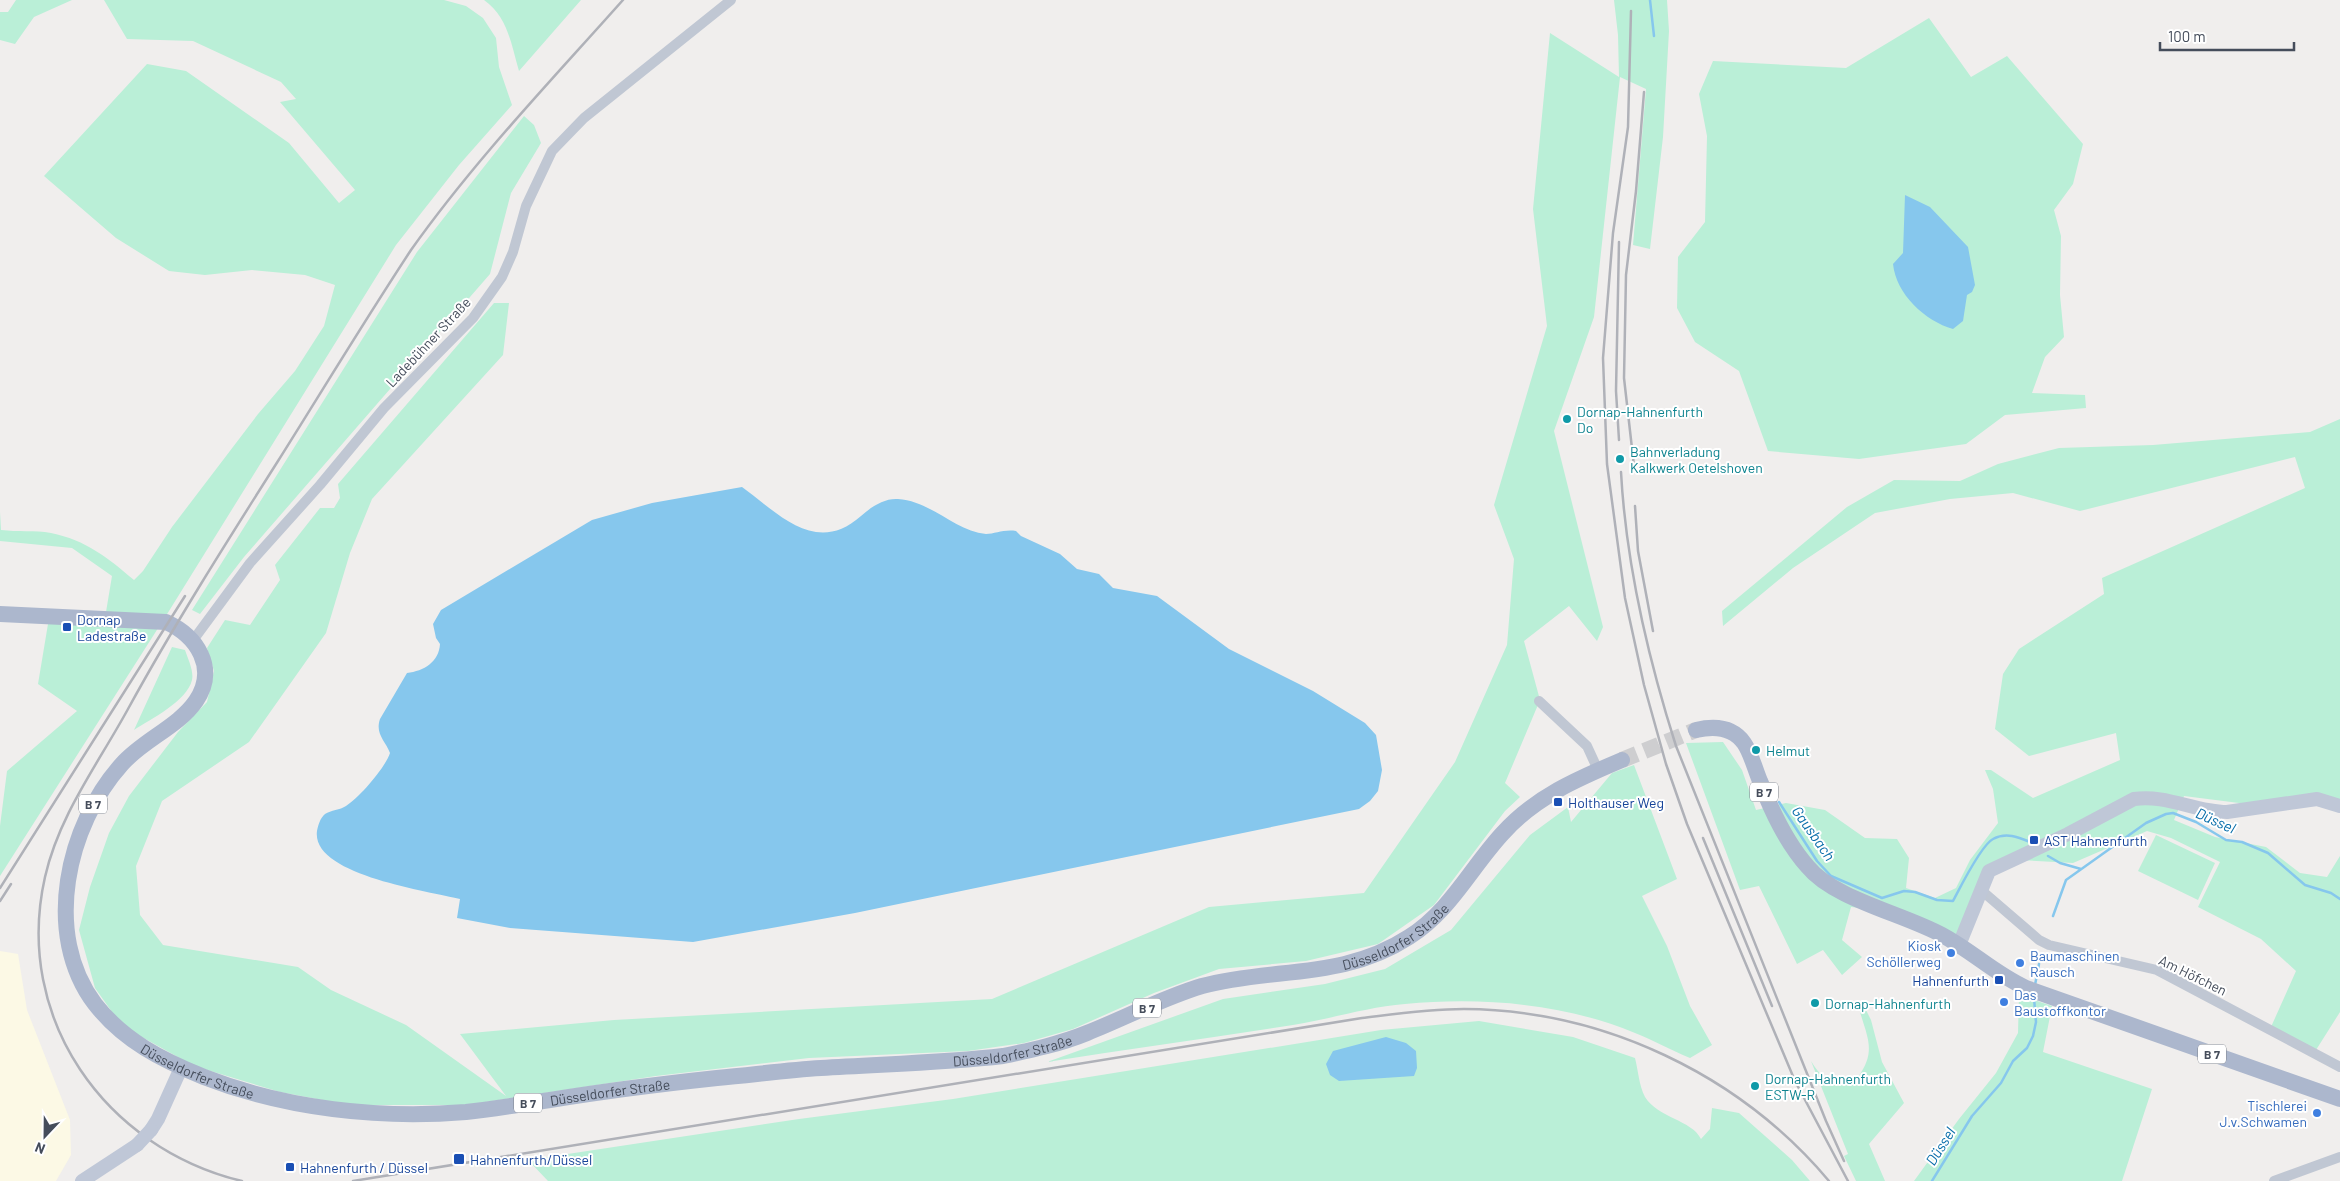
<svg xmlns="http://www.w3.org/2000/svg" width="2340" height="1181" viewBox="0 0 2340 1181" font-family="Barlow,sans-serif">
	<style>
		.commercial { fill: #fcf9e5 }
		.green { fill: #baefd7 }
		.water { fill: #86c7ed }
		.lines { fill: none; stroke-linecap: round; stroke-linejoin: round }
		.stream { stroke: #86c7ed; stroke-width: 2.5 }
		.primary-tunnel { stroke: #ceced0; stroke-width: 16; stroke-dasharray: 16 8; stroke-linecap: butt }
		.street { stroke: #c0c7d3; stroke-width: 10 }
		.secondary { stroke: #bfc7d7; stroke-width: 14 }
		.primary { stroke: #acb7cd; stroke-width: 16 }
		.rail { stroke: #afb1b8; stroke-width: 2.5 }
		.secondary-bridge { stroke: #bfc7d7; stroke-width: 14 }
		.culture-dot { fill: #0f9aa8; stroke: #fff; stroke-width: 2 }
		.transit-dot { fill: #1a4fb4; stroke: #fff; stroke-width: 2 }
		.shop-dot { fill: #3f7fe0; stroke: #fff; stroke-width: 2 }
		.labels { text-anchor: middle; dominant-baseline: central; stroke-width: 4; stroke-linejoin: round; paint-order: stroke }
		.shield { fill: #fff; stroke: #7d828c; stroke-width: 1 }
		.shield-label { font-size: 12px; font-weight: bold; fill: #454d5b }
		.street-label { font-size: 14px; fill: #454d5b; stroke: #fff }
		.culture-label { font-size: 14px; fill: #0d838f; stroke: #fff; text-anchor: start }
		.transit-label { font-size: 14px; fill: #164399; stroke: #fff; text-anchor: start }
		.shop-label { font-size: 14px; fill: #366cbe; stroke: #fff; text-anchor: end }
		.water-label { font-size: 15px; font-style: italic; fill: #096eaa; stroke: #fff }
	</style>
	<rect width="100%" height="100%" fill="#f0eeed"/>
	<!-- commercial -->
	<path class="commercial" d="M 0,951 L 18,954 L 27,1010 L 70,1120 L 71,1155 L 56,1181 L 0,1181 Z"/>
	<!-- green -->
	<path class="green" d="M 16,0 L 72,0 L 34,17 L 15,44 L 0,40 L 0,12 L 8,12 Z
		M 104,0 L 444,0 L 466,6 L 483,18 L 496,38 L 499,67 L 512,105 L 459,165 L 396,245 L 169,611 L 0,876 L 0,826 L 7,771 L 77,711 L 38,684 L 48,624 L 106,612 L 112,576 L 72,548 L 0,541 L 0,512 L 1,530 C 17,532 35,530 51,533 C 86,540 108,558 134,580 L 143,571 L 172,527 L 258,414 L 295,371 L 324,326 L 335,285 L 305,275 L 252,270 L 205,275 L 169,271 L 116,238 L 44,176 L 147,64 L 186,71 L 289,143 L 339,203 L 355,190 L 280,102 L 296,99 L 281,82 L 193,41 L 127,39 Z
		M 484,0 L 581,0 L 519,71 C 511,44 508,17 484,0 Z
		M 1614,0 L 1667,0 L 1669,31 L 1663,137 L 1650,249 L 1633,245 L 1646,89 L 1620,77 L 1594,317 L 1554,431 L 1603,627 L 1597,641 L 1569,606 L 1524,641 L 1540,700 L 1505,783 L 1520,797 L 1505,811 L 1434,905 L 1378,944 L 1306,961 L 1219,969 L 1154,993 L 1073,1029 L 1024,1043 L 968,1051 L 809,1058 L 656,1076 L 466,1105 L 349,1105 L 280,1092 L 194,1066 L 122,1026 L 95,988 L 79,930 L 90,887 L 109,833 L 129,796 L 178,732 L 207,702 L 214,671 L 207,648 L 225,620 L 250,625 L 280,580 L 275,565 L 320,508 L 334,508 L 340,498 L 338,484 L 494,303 L 509,303 L 503,355 L 372,499 L 350,553 L 326,633 L 249,742 L 162,801 L 136,866 L 140,915 L 163,945 L 298,967 L 331,990 L 406,1025 L 506,1096 L 460,1034 L 614,1020 L 992,999 L 1209,907 L 1364,893 L 1455,762 L 1507,645 L 1514,559 L 1494,505 L 1547,326 L 1533,209 L 1550,33 L 1619,77 L 1618,35 Z
		M 1929,18 L 1971,77 L 2007,56 L 2083,144 L 2073,184 L 2054,210 L 2061,236 L 2060,295 L 2064,337 L 2045,357 L 2032,393 L 2085,395 L 2086,408 L 2005,415 L 1966,444 L 1859,459 L 1768,451 L 1739,371 L 1695,342 L 1677,308 L 1678,257 L 1705,222 L 1707,136 L 1699,94 L 1713,61 L 1846,68 Z
		M 524,116 L 534,125 L 541,143 L 511,193 L 490,274 L 244,557 L 200,614 L 192,610 L 417,252 Z
		M 2340,419 L 2340,805 L 2239,803 L 2184,796 L 2174,820 L 2215,837 L 2266,847 L 2300,873 L 2327,877 L 2340,856 L 2340,1012 L 2316,1050 L 2271,1027 L 2296,971 L 2261,939 L 2198,907 L 2220,862 L 2171,838 L 2147,831 L 2073,863 L 2019,860 L 1985,878 L 1958,940 L 1904,913 L 1851,907 L 1842,940 L 1862,957 L 1842,975 L 1823,950 L 1797,964 L 1759,886 L 1740,890 L 1686,743 L 1723,742 L 1742,770 L 1756,810 L 1786,803 L 1825,810 L 1865,838 L 1897,839 L 1909,858 L 1906,888 L 1935,898 L 1956,888 L 1970,860 L 1998,823 L 1993,789 L 1985,770 L 1991,770 L 2033,798 L 2120,760 L 2116,733 L 2029,756 L 1995,729 L 2003,674 L 2019,649 L 2104,594 L 2102,578 L 2305,488 L 2295,457 L 2080,511 L 2013,493 L 1950,499 L 1875,513 L 1793,568 L 1723,626 L 1722,611 L 1847,507 L 1894,480 L 1960,481 L 1998,464 L 2059,448 L 2153,445 L 2310,432 Z
		M 172,647 L 185,650 C 188,659 194,671 192,680 C 187,701 151,719 134,730 Z
		M 1634,765 L 1677,879 L 1642,896 L 1667,946 L 1690,1006 L 1712,1045 L 1690,1058 C 1671,1050 1653,1040 1635,1033 C 1563,1003 1481,997 1405,1004 C 1367,1007 1331,1019 1293,1025 C 1211,1038 1129,1049 1047,1062 L 1223,999 L 1325,984 L 1385,969 L 1451,930 L 1530,835 L 1568,807 L 1571,822 L 1612,773 Z
		M 2156,835 L 2215,863 L 2198,900 L 2138,871 Z
		M 2019,995 L 2052,1006 L 2043,1052 L 2152,1089 L 2122,1181 L 1914,1181 L 1959,1119 L 1996,1073 L 2018,1033 Z
		M 1866,1010 L 1871,1020 L 1882,1062 L 1904,1103 L 1869,1144 L 1885,1181 L 1856,1181 L 1844,1156 L 1848,1154 L 1811,1061 C 1826,1085 1832,1082 1858,1077 C 1876,1052 1868,1039 1860,1012 Z
		M 1479,1021 L 1573,1037 L 1635,1058 C 1638,1069 1639,1086 1645,1097 C 1658,1118 1692,1120 1701,1139 L 1710,1129 L 1712,1108 L 1739,1113 L 1792,1160 L 1810,1181 L 548,1181 L 528,1160 L 799,1119 L 953,1099 L 1381,1030 Z"/>
	<!-- water -->
	<path class="water" d="M 1905,195 L 1930,207 L 1968,247 L 1975,285 L 1972,292 L 1967,295 L 1963,321 L 1953,329 C 1925,321 1896,294 1893,264 L 1903,253 Z
		M 742,487 C 779,514 816,556 861,516 C 871,507 884,498 898,499 C 931,501 955,531 986,534 C 995,534 1004,529 1016,531 L 1021,536 L 1060,554 L 1077,569 L 1099,574 L 1113,588 L 1157,596 L 1229,649 L 1313,691 L 1365,723 L 1376,735 L 1382,770 L 1378,791 L 1370,801 L 1359,809 L 855,913 L 693,942 L 510,928 L 457,918 L 460,899 C 429,891 311,875 317,831 C 318,826 320,818 325,814 C 331,810 340,810 346,806 C 359,798 385,768 390,753 C 385,740 375,734 380,719 L 407,673 C 424,671 439,662 440,644 L 436,638 L 433,624 L 441,610 L 592,520 L 652,503 Z
		M 1386,1037 L 1406,1043 L 1416,1051 L 1417,1068 L 1414,1076 L 1339,1081 L 1330,1075 L 1326,1064 L 1333,1051 Z"/>
	<g class="lines">
		<!-- stream -->
		<path class="stream" d="M 1650,0 L 1654,36
			M 1779,802 L 1817,861 L 1831,876 L 1882,898 L 1904,891 L 1915,892 L 1937,900 L 1953,901 C 1960,888 1981,845 1993,839 C 2006,832 2018,837 2030,842
			M 2048,856 L 2060,863 L 2081,869
			M 2053,916 L 2066,880 L 2146,823 L 2166,814 L 2173,813 L 2196,822 L 2226,840 L 2242,842 L 2268,853 L 2305,885 L 2331,893 L 2340,899
			M 2035,985 L 2039,964
			M 1932,1181 L 1972,1116 L 2001,1083 L 2013,1061 L 2027,1048 L 2033,1036 L 2036,1022 L 2034,998"/>
		<!-- primary-tunnel -->
		<path class="primary-tunnel" d="M 1622,760 L 1696,730"/>
		<!-- street -->
		<path class="street" d="M 194,639 L 250,563 L 320,485 L 384,408 L 473,318 L 502,277 L 513,252 L 526,206 L 552,151 L 584,118 L 731,0
			M 1539,701 L 1587,746 L 1598,770
			M 1981,890 L 2039,940 L 2049,945 L 2157,970 L 2340,1067
			M 2274,1181 L 2340,1157"/>
		<!-- secondary -->
		<path class="secondary" d="M 1959,945 L 1989,871 L 2068,834 L 2134,799 C 2166,794 2195,812 2227,812 L 2317,799 L 2340,806
			M 151,1130 L 158,1119 L 181,1068
			M 82,1181 L 137,1145"/>
		<!-- primary -->
		<g class="primary">
			<path id="s1" d="M 0,614 L 166,622 C 197,636 218,668 196,701 C 178,727 143,740 122,764 C 67,825 42,934 95,1004 C 124,1041 162,1060 204,1077 C 286,1109 379,1119 466,1112 C 494,1109 522,1104 550,1100 C 605,1091 661,1084 717,1078 C 752,1075 786,1070 821,1068 C 882,1064 943,1063 1003,1056 C 1032,1050 1060,1044 1087,1033 C 1125,1018 1162,998 1202,986 C 1274,967 1343,980 1409,937 C 1450,911 1470,869 1502,834 C 1535,797 1577,779 1622,760"/>
			<path d="M 1696,730 C 1713,726 1732,726 1744,743 C 1751,753 1755,769 1760,781 C 1772,812 1786,842 1808,867 C 1834,899 1904,914 1942,935 C 1972,951 1995,974 2026,988 L 2340,1099"/>
		</g>
		<!-- rail -->
		<path class="rail" d="M 1631,11 L 1628,127 L 1613,233 L 1603,358 L 1607,464 L 1625,598 L 1644,685 L 1666,764 L 1687,824 L 1795,1081 L 1848,1181
			M 1619,440 L 1616,391 L 1619,242
			M 1634,466 L 1624,378 L 1626,275 L 1636,191 L 1644,92
			M 1621,472 C 1626,564 1648,658 1676,746 L 1826,1121 L 1844,1161
			M 1635,506 L 1638,551 L 1653,631
			M 1703,838 L 1772,1006
			M 0,888 L 185,596
			M 0,901 L 11,884
			M 242,1181 C 105,1148 13,1018 45,877 C 59,815 98,764 128,709 C 174,625 226,543 278,461 C 322,391 365,320 411,250 C 475,160 550,82 623,0
			M 353,1181 L 1362,1018 C 1395,1014 1429,1009 1464,1009 C 1603,1010 1739,1074 1829,1181"/>
		<!-- secondary-bridge -->
		<path class="secondary-bridge" d="M 137,1145 L 151,1130"/>
	</g>
	<!-- markers -->
	<g class="culture-dot">
		<circle cx="1567" cy="419" r="5"/>
		<circle cx="1620" cy="459" r="5"/>
		<circle cx="1756" cy="750" r="5"/>
		<circle cx="1815" cy="1003" r="5"/>
		<circle cx="1755" cy="1086" r="5"/>
	</g>
	<g class="transit-dot">
		<rect x="62" y="622" width="10" height="10" rx="2.5"/>
		<rect x="1553" y="797" width="10" height="10" rx="2.5"/>
		<rect x="2029" y="835" width="10" height="10" rx="2.5"/>
		<rect x="1994" y="975" width="10" height="10" rx="2.5"/>
		<rect x="453" y="1153" width="12" height="12" rx="2.5"/>
		<rect x="285" y="1162" width="10" height="10" rx="2.5"/>
	</g>
	<g class="shop-dot">
		<circle cx="1951" cy="953" r="5"/>
		<circle cx="2020" cy="963" r="5"/>
		<circle cx="2004" cy="1002" r="5"/>
		<circle cx="2317" cy="1113" r="5"/>
	</g>
	<g class="labels">
		<!-- shield labels -->
		<g class="shield">
			<rect x="1750" y="782.5" width="28" height="19" rx="4"/>
			<rect x="79" y="794.5" width="28" height="19" rx="4"/>
			<rect x="1133" y="998.5" width="28" height="19" rx="4"/>
			<rect x="2198" y="1044.5" width="28" height="19" rx="4"/>
			<rect x="514" y="1093.5" width="28" height="19" rx="4"/>
		</g>
		<g class="shield-label">
			<text x="1764" y="792">B 7</text>
			<text x="93" y="804">B 7</text>
			<text x="1147" y="1008">B 7</text>
			<text x="2212" y="1054">B 7</text>
			<text x="528" y="1103">B 7</text>
		</g>
		<!-- street labels -->
		<g class="street-label">
			<text transform="translate(428 342) rotate(-47)">Ladebühner Straße</text>
			<text stroke="none"><textPath href="#s1" startOffset="1975">Düsseldorfer Straße</textPath></text>
			<text transform="translate(2193 975) rotate(26)">Am Höfchen</text>
			<text stroke="none"><textPath href="#s1" startOffset="1571">Düsseldorfer Straße</textPath></text>
			<text stroke="none"><textPath href="#s1" startOffset="746">Düsseldorfer Straße</textPath></text>
			<text stroke="none"><textPath href="#s1" startOffset="1166">Düsseldorfer Straße</textPath></text>
		</g>
		<!-- culture labels -->
		<g class="culture-label">
			<text x="1577" y="411">Dornap-Hahnenfurth<tspan x="1577" dy="16">Do</tspan></text>
			<text x="1630" y="451">Bahnverladung<tspan x="1630" dy="16">Kalkwerk Oetelshoven</tspan></text>
			<text x="1766" y="750">Helmut</text>
			<text x="1825" y="1003">Dornap-Hahnenfurth</text>
			<text x="1765" y="1078">Dornap-Hahnenfurth<tspan x="1765" dy="16">ESTW-R</tspan></text>
		</g>
		<!-- transit labels -->
		<g class="transit-label">
			<text x="77" y="619">Dornap<tspan x="77" dy="16">Ladestraße</tspan></text>
			<text x="1568" y="802">Holthauser Weg</text>
			<text x="2044" y="840">AST Hahnenfurth</text>
			<text x="1989" y="980" text-anchor="end">Hahnenfurth</text>
			<text x="470" y="1159">Hahnenfurth/Düssel</text>
			<text x="300" y="1167">Hahnenfurth / Düssel</text>
		</g>
		<!-- shop labels -->
		<g class="shop-label">
			<text x="1941" y="945">Kiosk<tspan x="1941" dy="16">Schöllerweg</tspan></text>
			<text x="2030" y="955" text-anchor="start">Baumaschinen<tspan x="2030" dy="16">Rausch</tspan></text>
			<text x="2014" y="994" text-anchor="start">Das<tspan x="2014" dy="16">Baustoffkontor</tspan></text>
			<text x="2307" y="1105">Tischlerei<tspan x="2307" dy="16">J.v.Schwamen</tspan></text>
		</g>
		<!-- water labels -->
		<g class="water-label">
			<text transform="translate(2216 820) rotate(24)">Düssel</text>
			<text transform="translate(1814 833) rotate(55)">Gausbach</text>
			<text transform="translate(1940 1146) rotate(-58)">Düssel</text>
		</g>
	</g>
	<!-- north arrow -->
	<g transform="translate(45 1136) rotate(202)" stroke="#ffffff" stroke-width="4" paint-order="stroke">
	<path d="M0-4L9 19L0 12L-9 19Z" fill="#454d5b"/>
	<text y="-8" font-size="14" font-weight="bold" text-anchor="middle" fill="#454d5b">N</text>
	</g>
	<!-- scale -->
	<path d="M2160 42v8h134v-8" fill="none" stroke="#454d5b" stroke-width="2.5"/>
	<text x="2168" y="42" font-size="15" fill="#454d5b" stroke="#ffffff" stroke-width="4" paint-order="stroke">100 m</text>
</svg>
